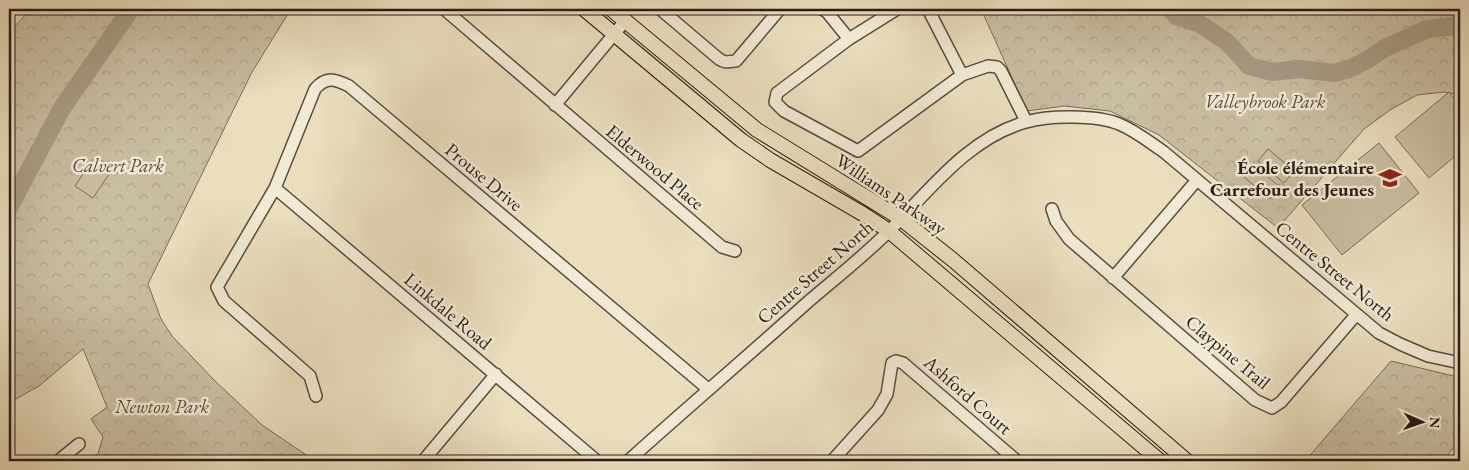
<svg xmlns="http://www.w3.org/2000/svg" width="1469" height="470" viewBox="0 0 1469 470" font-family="'EB Garamond',serif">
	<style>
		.park { fill: url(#park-crowns); stroke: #796c5b }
		.pitch { fill: #c9bda2; stroke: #796c5b }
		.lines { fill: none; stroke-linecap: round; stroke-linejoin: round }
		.river { stroke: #a89c85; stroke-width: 18 }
		.minor-casing { stroke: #594c3f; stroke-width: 14 }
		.major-casing { stroke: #291c14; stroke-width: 16 }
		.minor { stroke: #f1ead5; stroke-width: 11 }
		.major { stroke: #eadebf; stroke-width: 14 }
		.labels { text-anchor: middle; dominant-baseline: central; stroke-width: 5; stroke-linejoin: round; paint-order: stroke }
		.park-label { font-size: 19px; font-style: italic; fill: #594c3f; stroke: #f1ead5 }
		.street-label { font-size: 19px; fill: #291c14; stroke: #f1ead5 }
		.poi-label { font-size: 19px; font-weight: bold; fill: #291c14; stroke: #f1ead5; text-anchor: end }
	</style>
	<defs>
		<pattern id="park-crowns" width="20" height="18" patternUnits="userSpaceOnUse" patternTransform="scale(1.25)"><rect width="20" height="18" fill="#c9bda2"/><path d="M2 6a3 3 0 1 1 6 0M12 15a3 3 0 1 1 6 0" fill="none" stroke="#ada28b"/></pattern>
	</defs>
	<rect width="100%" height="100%" fill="#eadebf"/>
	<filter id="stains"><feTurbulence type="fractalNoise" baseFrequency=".004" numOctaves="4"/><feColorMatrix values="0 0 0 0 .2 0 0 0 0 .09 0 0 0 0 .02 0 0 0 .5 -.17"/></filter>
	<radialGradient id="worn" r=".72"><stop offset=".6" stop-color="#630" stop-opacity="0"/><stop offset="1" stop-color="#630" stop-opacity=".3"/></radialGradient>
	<!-- park -->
	<path class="park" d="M 31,9 L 291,9 L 252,72 L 148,284 L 161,319 L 172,336 L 215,381 L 262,425 L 315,461 L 85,461 L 82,459 L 98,454 L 103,437 L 91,419 L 107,407 L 83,349 L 39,386 L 9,403 L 9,32 Z
		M 981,9 L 1460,9 L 1460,95 L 1444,92 L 1417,95 L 1390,110 L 1364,129 L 1278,228 L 1159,135 L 1110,111 L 1064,106 L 1027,111 Z
		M 1391,361 L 1458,377 L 1457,443 L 1443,461 L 1305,461 Z"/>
	<!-- pitch -->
	<path class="pitch" d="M 1449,92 L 1460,106 L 1460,152 L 1429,178 L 1395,137 Z
		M 1379,143 L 1419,193 L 1342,255 L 1302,205 Z
		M 1268,149 L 1294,171 L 1284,183 L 1258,161 Z
		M 95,156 L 113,168 L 93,198 L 75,186 Z
		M 1254,165 L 1280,187 L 1270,199 L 1244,177 Z"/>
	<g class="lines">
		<!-- river -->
		<path class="river" d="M 1171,9 L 1176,16 L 1200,24 L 1227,42 L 1249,66 L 1272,72 L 1299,69 L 1334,73 L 1349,69 L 1367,60 L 1385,48 L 1427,29 L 1455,26 L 1460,21
			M 9,208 L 62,108 L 131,9"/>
		<defs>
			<path id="minor" d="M 444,9 L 722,247 L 735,251
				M 660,9 L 719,59 C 727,64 728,61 736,61 L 780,9
				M 822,9 L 827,12 L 849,39
				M 897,9 L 849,39 L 777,93 L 775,102 L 784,111 L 858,151 L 962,75 L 988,66 L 997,67 L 1001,71 L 1026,121
				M 928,9 L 962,75
				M 555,105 L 625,21
				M 275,188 L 597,461
				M 1052,209 L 1056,221 L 1069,239 L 1255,400 L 1272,408 L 1281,402 L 1356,315
				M 1113,278 L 1197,180
				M 316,396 L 310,376 L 224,301 L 217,287 L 275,188 L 315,89 C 326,76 335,79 349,86 L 708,389
				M 58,461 L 79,444
				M 423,461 L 496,374
				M 628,461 C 688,407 749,355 809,301 C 836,278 864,256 889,231 C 929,191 968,138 1026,122 C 1049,115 1097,115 1119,124 C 1136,131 1149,142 1164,152 L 1379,333 L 1400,344 L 1428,356 L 1460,363
				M 832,461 L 878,410 L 887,394 L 892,363 L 896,361 L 903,363 L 1017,461"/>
			<path id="major" d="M 584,9 L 741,140 L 770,160 L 863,214 L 889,231 L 1160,461
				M 611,9 L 757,130 L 900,218 L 953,260 L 1187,461"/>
		</defs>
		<!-- minor casing -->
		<use href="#minor" class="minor-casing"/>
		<!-- major casing -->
		<use href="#major" class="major-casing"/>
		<!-- minor -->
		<use href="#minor" class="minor"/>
		<!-- major -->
		<use href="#major" class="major"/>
	</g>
	<!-- icons -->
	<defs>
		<symbol id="school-bare" viewBox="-9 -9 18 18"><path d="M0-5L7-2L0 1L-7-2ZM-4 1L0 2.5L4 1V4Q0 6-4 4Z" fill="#8f2418" stroke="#f1ead5" stroke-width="2.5" paint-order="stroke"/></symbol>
	</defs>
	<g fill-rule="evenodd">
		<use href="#school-bare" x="1374" y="162" width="32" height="32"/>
	</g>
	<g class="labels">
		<!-- park labels -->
		<g class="park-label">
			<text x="1265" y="101">Valleybrook Park</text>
			<text x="118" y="165">Calvert Park</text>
			<text x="162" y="406">Newton Park</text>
		</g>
		<!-- street labels -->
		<g class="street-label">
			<text transform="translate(655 167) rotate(40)">Elderwood Place</text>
			<text transform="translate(484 177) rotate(40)">Prouse Drive</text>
			<text transform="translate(891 194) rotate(34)">Williams Parkway</text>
			<text transform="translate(1335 271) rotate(39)">Centre Street North</text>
			<text transform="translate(815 272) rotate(-41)">Centre Street North</text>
			<text transform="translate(448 311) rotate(40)">Linkdale Road</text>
			<text transform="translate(1228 352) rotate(40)">Claypine Trail</text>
			<text transform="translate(968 395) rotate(41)">Ashford Court</text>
		</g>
		<!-- poi labels -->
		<g class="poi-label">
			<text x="1374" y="167">École élémentaire<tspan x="1374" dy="22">Carrefour des Jeunes</tspan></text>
		</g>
	</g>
	<!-- margin -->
	<rect width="1469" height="470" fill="none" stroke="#eadebf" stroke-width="30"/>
	<rect x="10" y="10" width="1449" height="450" fill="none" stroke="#291c14" stroke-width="2.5"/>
	<rect x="15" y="15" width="1439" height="440" fill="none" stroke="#291c14"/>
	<!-- north arrow -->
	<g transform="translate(1422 422) rotate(92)" stroke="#f1ead5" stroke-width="4" paint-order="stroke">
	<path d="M0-4L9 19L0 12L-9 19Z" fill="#291c14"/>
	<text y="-8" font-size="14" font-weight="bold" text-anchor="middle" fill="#291c14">N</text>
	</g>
	<rect width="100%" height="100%" filter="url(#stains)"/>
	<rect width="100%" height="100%" fill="url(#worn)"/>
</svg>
